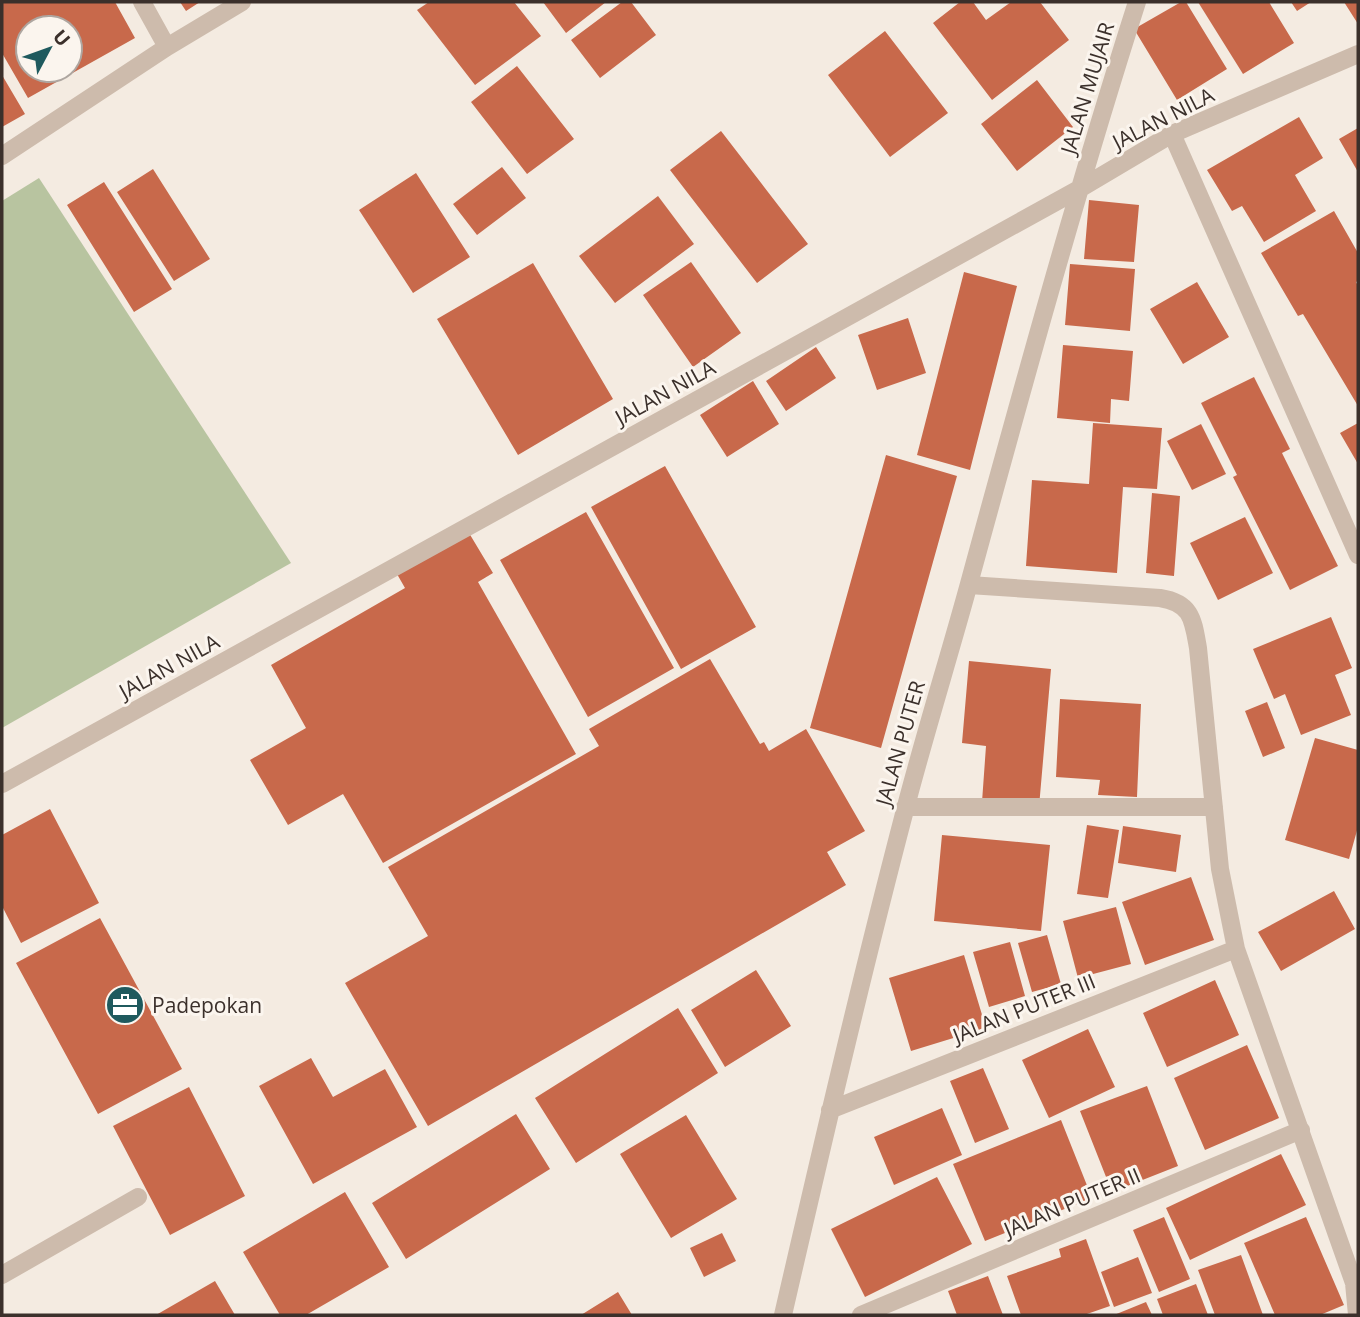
<svg xmlns="http://www.w3.org/2000/svg" width="1360" height="1317" viewBox="0 0 1360 1317" font-family="'Open Sans',sans-serif">
	<style>
		.green { fill: #b8c4a0 }
		.building { fill: #c8694b; fill-rule: evenodd }
		.lines { fill: none; stroke-linecap: round; stroke-linejoin: round }
		.minor { stroke: #cdbbac; stroke-width: 18 }
		.labels { text-anchor: middle; dominant-baseline: central; stroke-width: 6; stroke-linejoin: round; paint-order: stroke }
		.street-label { font-size: 21px; fill: #3b302b; stroke: #fbf5ee }
		.poi-label { font-size: 21px; fill: #3b302b; stroke: #fbf5ee; text-anchor: start }
	</style>
	<rect width="100%" height="100%" fill="#f4ebe1"/>
	<!-- green -->
	<path class="green" d="M 39,178 L 291,563 L 2,728 L 2,201 Z"/>
	<!-- building -->
	<path class="building" d="M 2,2 L 115,2 L 135,38 L 28,98 L 2,53 ZM 28,28 L 70,28 L 70,70 L 28,70 Z
		M 180,2 L 200,2 L 186,11 Z
		M 429,2 L 514,2 L 541,36 L 475,85 L 417,10 Z
		M 543,2 L 606,2 L 566,33 Z
		M 622,2 L 631,2 L 656,35 L 600,78 L 571,40 Z
		M 960,2 L 973,2 L 986,20 L 1011,2 L 1040,2 L 1069,40 L 992,100 L 933,23 Z
		M 1181,2 L 1186,2 L 1227,69 L 1177,100 L 1134,29 Z
		M 1198,2 L 1269,2 L 1294,43 L 1243,74 Z
		M 1291,2 L 1311,2 L 1297,11 Z
		M 1344,2 L 1358,2 L 1358,24 Z
		M 885,31 L 948,113 L 890,157 L 828,75 Z
		M 517,66 L 574,139 L 527,174 L 471,102 Z
		M 2,75 L 25,114 L 2,127 Z
		M 1037,80 L 1073,127 L 1017,171 L 981,124 Z
		M 1299,117 L 1323,158 L 1295,175 L 1316,211 L 1264,242 L 1242,206 L 1232,211 L 1207,170 Z
		M 1358,128 L 1358,172 L 1339,139 Z
		M 721,131 L 808,244 L 757,283 L 670,170 Z
		M 502,167 L 526,198 L 477,235 L 453,204 Z
		M 153,169 L 210,259 L 174,281 L 117,192 Z
		M 416,173 L 470,257 L 413,293 L 359,210 Z
		M 104,182 L 172,289 L 134,312 L 67,205 Z
		M 658,196 L 694,244 L 615,303 L 579,256 Z
		M 1089,200 L 1139,205 L 1134,262 L 1084,259 Z
		M 1334,211 L 1358,253 L 1358,281 L 1356,282 L 1358,286 L 1358,406 L 1303,314 L 1298,316 L 1261,253 Z
		M 691,262 L 741,333 L 693,367 L 643,295 Z
		M 533,263 L 613,399 L 518,455 L 437,319 Z
		M 1070,264 L 1135,269 L 1130,331 L 1065,325 Z
		M 964,272 L 1017,286 L 970,470 L 917,455 Z
		M 1197,282 L 1229,337 L 1183,364 L 1150,309 Z
		M 908,318 L 926,373 L 877,390 L 858,335 Z
		M 1063,345 L 1133,351 L 1129,401 L 1111,399 L 1110,423 L 1057,418 Z
		M 816,347 L 836,378 L 786,411 L 766,381 Z
		M 1254,377 L 1290,449 L 1282,453 L 1338,566 L 1290,590 L 1233,477 L 1237,475 L 1201,403 Z
		M 753,381 L 779,424 L 727,457 L 700,415 Z
		M 1093,423 L 1162,428 L 1157,489 L 1123,487 L 1117,573 L 1026,566 L 1032,480 L 1089,484 Z
		M 1358,423 L 1358,464 L 1340,433 Z
		M 1201,424 L 1226,474 L 1192,490 L 1167,441 Z
		M 886,455 L 957,476 L 881,748 L 810,728 Z
		M 665,466 L 756,627 L 681,669 L 591,507 Z
		M 1152,493 L 1180,496 L 1174,576 L 1146,573 Z
		M 586,512 L 674,668 L 588,717 L 500,560 Z
		M 1245,517 L 1273,573 L 1218,600 L 1190,543 Z
		M 469,533 L 493,573 L 478,582 L 576,754 L 383,863 L 343,794 L 288,825 L 250,760 L 306,728 L 271,665 L 405,588 L 397,574 Z
		M 1331,617 L 1352,668 L 1335,675 L 1351,715 L 1301,735 L 1285,694 L 1274,699 L 1253,649 Z
		M 710,659 L 760,744 L 764,742 L 769,751 L 806,729 L 865,831 L 827,852 L 846,885 L 428,1126 L 345,983 L 428,936 L 388,867 L 599,746 L 589,729 Z
		M 969,661 L 1051,669 L 1039,807 L 982,802 L 986,746 L 962,743 Z
		M 1060,699 L 1141,704 L 1137,797 L 1098,795 L 1100,780 L 1056,777 Z
		M 1267,702 L 1285,748 L 1263,757 L 1245,711 Z
		M 1315,738 L 1358,750 L 1358,827 L 1349,859 L 1285,840 Z
		M 50,809 L 99,903 L 21,943 L 2,906 L 2,835 Z
		M 1087,825 L 1119,830 L 1108,898 L 1077,894 Z
		M 1123,826 L 1181,835 L 1176,872 L 1118,863 Z
		M 942,835 L 1050,845 L 1041,931 L 934,921 Z
		M 1191,877 L 1214,940 L 1145,965 L 1122,902 Z
		M 1334,891 L 1355,929 L 1281,971 L 1258,932 Z
		M 1116,907 L 1131,964 L 1078,978 L 1063,921 Z
		M 100,918 L 182,1069 L 98,1114 L 16,963 Z
		M 1047,935 L 1061,984 L 1032,992 L 1018,943 Z
		M 1010,942 L 1025,996 L 989,1007 L 973,952 Z
		M 964,955 L 986,1028 L 911,1051 L 889,978 Z
		M 756,970 L 791,1026 L 725,1067 L 691,1010 Z
		M 1215,980 L 1239,1035 L 1167,1067 L 1143,1013 Z
		M 678,1008 L 718,1073 L 576,1163 L 535,1098 Z
		M 1088,1029 L 1115,1087 L 1049,1118 L 1022,1060 Z
		M 1247,1045 L 1279,1118 L 1205,1150 L 1174,1078 Z
		M 311,1058 L 333,1097 L 385,1069 L 417,1127 L 313,1184 L 259,1086 Z
		M 983,1068 L 1009,1129 L 975,1143 L 950,1081 Z
		M 1147,1086 L 1178,1166 L 1112,1192 L 1080,1111 Z
		M 189,1087 L 245,1196 L 170,1235 L 113,1126 Z
		M 942,1108 L 962,1155 L 894,1185 L 874,1137 Z
		M 516,1114 L 550,1169 L 406,1259 L 372,1203 Z
		M 686,1115 L 737,1199 L 671,1238 L 620,1154 Z
		M 1061,1120 L 1092,1198 L 985,1241 L 953,1164 Z
		M 1281,1154 L 1306,1205 L 1190,1260 L 1166,1208 Z
		M 937,1177 L 972,1244 L 865,1297 L 831,1229 Z
		M 345,1192 L 389,1267 L 306,1315 L 280,1315 L 243,1252 Z
		M 1164,1217 L 1190,1279 L 1159,1292 L 1133,1230 Z
		M 1306,1217 L 1344,1305 L 1320,1315 L 1275,1315 L 1244,1243 Z
		M 722,1233 L 736,1261 L 704,1277 L 690,1248 Z
		M 1086,1239 L 1110,1306 L 1084,1315 L 1021,1315 L 1007,1276 L 1061,1257 L 1059,1249 Z
		M 1241,1255 L 1263,1315 L 1215,1315 L 1198,1270 Z
		M 1138,1257 L 1152,1293 L 1114,1307 L 1101,1272 Z
		M 988,1276 L 1003,1315 L 957,1315 L 948,1291 Z
		M 215,1281 L 235,1315 L 156,1315 Z
		M 1196,1284 L 1208,1315 L 1163,1315 L 1157,1299 Z
		M 618,1292 L 632,1315 L 581,1315 Z
		M 1146,1302 L 1152,1315 L 1114,1315 Z"/>
	<g class="lines">
		<!-- minor -->
		<path class="minor" d="M 142,2 L 167,47
			M 1172,134 L 1358,555
			M 2,156 L 167,47 L 242,2
			M 969,585 L 1160,598 C 1192,603 1193,620 1198,648 L 1220,869 L 1236,949 L 1354,1283 L 1357,1315
			M 2,784 L 1081,188 L 1172,134 L 1358,54
			M 905,807 L 1214,807
			M 830,1110 L 1236,949
			M 2,1275 L 138,1197
			M 783,1315 C 822,1146 861,978 905,810 C 925,733 949,657 970,580 C 1023,386 1076,193 1137,2
			M 861,1315 L 1301,1130"/>
	</g>
	<!-- icons -->
	<defs>
		<symbol id="office-disc" viewBox="-11 -11 22 22"><circle r="9.5" fill="#1f5a5e" stroke="#fbf5ee"/><path d="M-6-3h4V-5.5h4V-3h4V5H-6ZM-1-4.5V-3h2v-1.5ZM-6 0V1H6V0Z" fill="#fff"/></symbol>
	</defs>
	<g fill-rule="evenodd">
		<use href="#office-disc" x="103" y="983" width="44" height="44"/>
	</g>
	<g class="labels">
		<!-- street labels -->
		<g class="street-label">
			<text transform="translate(1087 88) rotate(-73)">JALAN MUJAIR</text>
			<text transform="translate(1163 118) rotate(-27)">JALAN NILA</text>
			<text transform="translate(665 392) rotate(-29)">JALAN NILA</text>
			<text transform="translate(169 666) rotate(-29)">JALAN NILA</text>
			<text transform="translate(900 743) rotate(-74)">JALAN PUTER</text>
			<text transform="translate(1024 1008) rotate(-22)">JALAN PUTER III</text>
			<text transform="translate(1072 1202) rotate(-23)">JALAN PUTER II</text>
		</g>
		<!-- poi labels -->
		<g class="poi-label">
			<text x="152" y="1005">Padepokan</text>
		</g>
	</g>
	<!-- border -->
	<rect width="1360" height="1317" fill="none" stroke="#3b302b" stroke-width="7"/>
	<!-- north arrow -->
	<g transform="translate(49 49) rotate(49)"><circle r="33" fill="#fbf5ee" stroke="#aea6a0" stroke-width="2"/>
	<path d="M0-5L12 26L0 18L-12 26Z" fill="#1f5a5e"/>
	<text y="-10" font-size="19" font-weight="bold" text-anchor="middle" fill="#3b302b">U</text>
	</g>
</svg>
